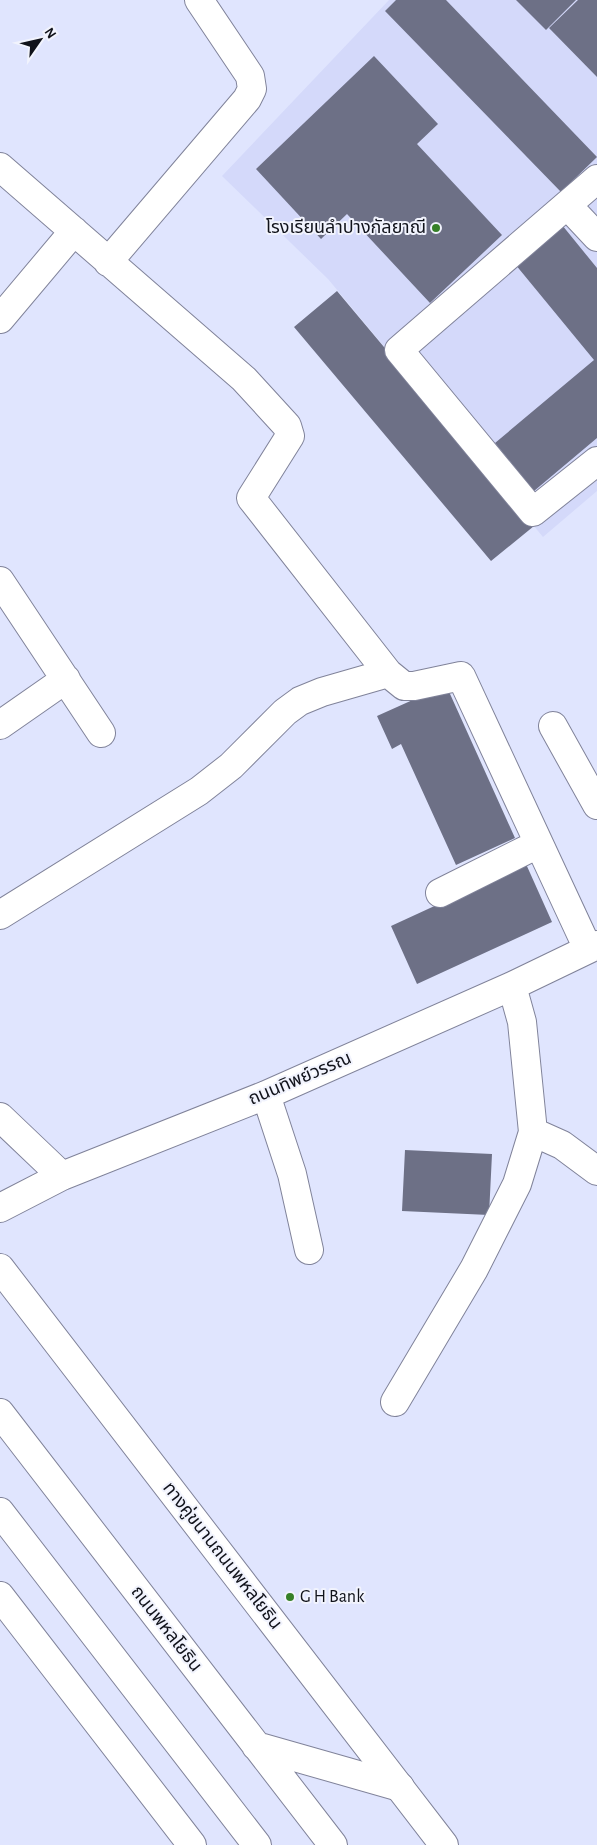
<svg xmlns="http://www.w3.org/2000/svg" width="597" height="1845" viewBox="0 0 597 1845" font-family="'Alegreya Sans','Noto Sans Thai',sans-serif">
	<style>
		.built { fill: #d4d9fa }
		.building { fill: #6d7086 }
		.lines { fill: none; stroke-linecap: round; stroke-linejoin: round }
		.minor-casing { stroke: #80839a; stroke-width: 30 }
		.major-casing { stroke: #80839a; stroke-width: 30 }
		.highway-casing { stroke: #80839a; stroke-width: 30 }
		.minor { stroke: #fff; stroke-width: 28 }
		.major { stroke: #fff; stroke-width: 28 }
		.highway { stroke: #fff; stroke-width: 28 }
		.poi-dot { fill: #368028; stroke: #f1f3fd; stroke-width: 2 }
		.labels { text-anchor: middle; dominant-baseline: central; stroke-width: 4; stroke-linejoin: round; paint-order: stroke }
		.poi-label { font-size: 18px; fill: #10121a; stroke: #f1f3fd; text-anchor: end }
		.street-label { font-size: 18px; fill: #10121a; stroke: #f1f3fd }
	</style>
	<rect width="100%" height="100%" fill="#e0e5fe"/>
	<!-- built -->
	<path class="built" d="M 389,0 L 597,0 L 597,491 L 543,537 L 328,279 L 222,176 Z"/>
	<!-- building -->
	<path class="building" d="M 396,0 L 446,0 L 597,157 L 561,192 L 385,11 Z
		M 516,0 L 576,0 L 546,30 Z
		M 578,0 L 597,0 L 597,77 L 549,28 Z
		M 374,56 L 438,124 L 417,144 L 502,235 L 430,303 L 347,214 L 321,239 L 256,169 Z
		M 562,225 L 597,268 L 597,438 L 534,491 L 495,443 L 594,360 L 515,264 Z
		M 337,291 L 534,526 L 491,561 L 294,327 Z
		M 446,685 L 515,838 L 456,865 L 401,744 L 392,749 L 377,716 Z
		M 526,864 L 552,922 L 417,984 L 391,926 Z
		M 405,1150 L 492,1154 L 489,1215 L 402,1211 Z"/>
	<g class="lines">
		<defs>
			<path id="minor" d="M 0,167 L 244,379 L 287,426 L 290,436 L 251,498 L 388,673 L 322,692 L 300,701 L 285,712 L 231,766 L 199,791 L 0,915
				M 597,179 L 399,350 L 533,512 L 597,461
				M 567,205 L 597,237
				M 108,262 L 247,99 L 252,89 L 250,76 L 199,0
				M 0,319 L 74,231
				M 0,581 L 101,733
				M 388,673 L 404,686 L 414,686 L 461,676 L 588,949
				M 0,725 L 66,679
				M 553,726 L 597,805
				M 440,893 L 538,844
				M 266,1095 L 292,1174 L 309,1250
				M 0,1117 L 62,1176
				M 533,1132 L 562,1145 L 597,1171
				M 0,1208 L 62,1176 L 266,1095 L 512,986 L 597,945
				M 395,1402 L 474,1269 L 517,1184 L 533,1132 L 522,1022 L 512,986"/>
			<path id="major" d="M 0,1268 L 444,1845
				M 0,1596 L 192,1845"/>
			<path id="highway" d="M 0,1413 L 333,1845
				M 0,1512 L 257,1845
				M 256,1746 L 400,1787"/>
		</defs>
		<!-- minor casing -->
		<use href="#minor" class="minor-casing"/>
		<!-- major casing -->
		<use href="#major" class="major-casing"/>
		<!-- highway casing -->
		<use href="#highway" class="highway-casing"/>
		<!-- minor -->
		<use href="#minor" class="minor"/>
		<!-- major -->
		<use href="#major" class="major"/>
		<!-- highway -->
		<use href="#highway" class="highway"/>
	</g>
	<!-- markers -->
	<g class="poi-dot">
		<circle cx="436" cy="228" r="5"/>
		<circle cx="290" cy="1597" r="5"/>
	</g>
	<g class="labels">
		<!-- poi labels -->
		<g class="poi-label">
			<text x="426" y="228">โรงเรียนลำปางกัลยาณี</text>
			<text x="300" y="1597" text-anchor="start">G H Bank</text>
		</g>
		<!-- street labels -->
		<g class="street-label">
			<text transform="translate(300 1079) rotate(-23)">ถนนทิพย์วรรณ</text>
			<text transform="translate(222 1556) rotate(52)">ทางคู่ขนานถนนพหลโยธิน</text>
			<text transform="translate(166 1629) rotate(52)">ถนนพหลโยธิน</text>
		</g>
	</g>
	<!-- north arrow -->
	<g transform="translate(40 40) rotate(56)" stroke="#f1f3fd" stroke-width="4" paint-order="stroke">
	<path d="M0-4L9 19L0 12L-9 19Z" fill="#10121a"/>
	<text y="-8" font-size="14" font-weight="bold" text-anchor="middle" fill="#10121a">N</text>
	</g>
</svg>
